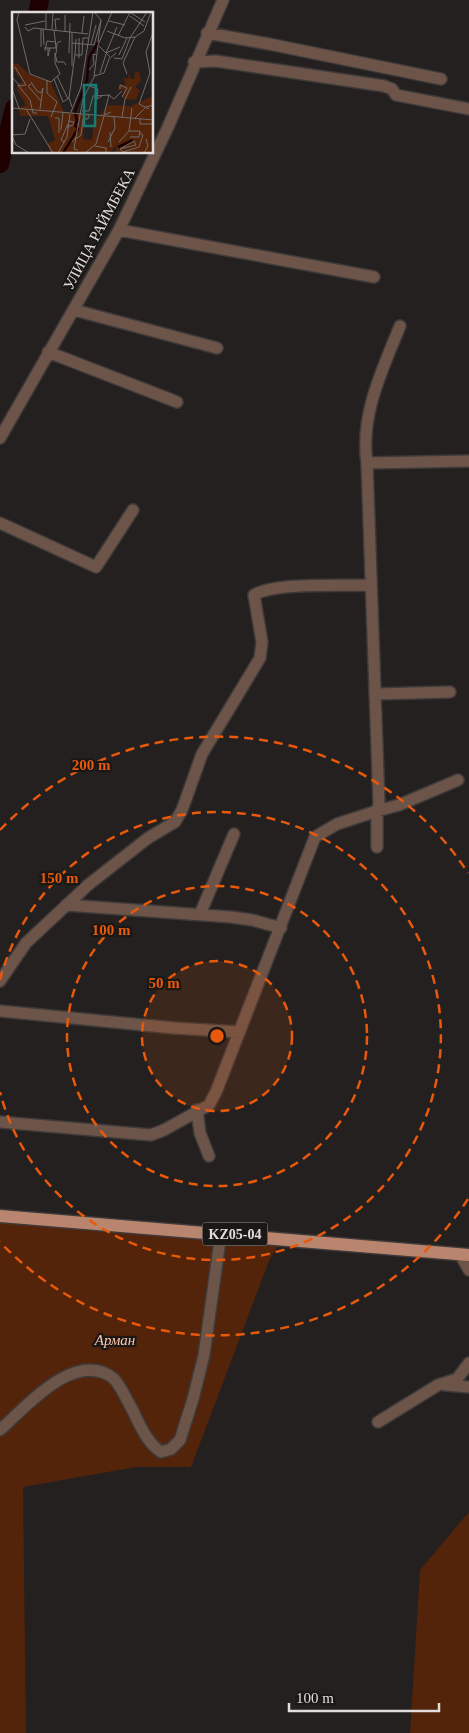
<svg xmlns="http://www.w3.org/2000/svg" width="469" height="1733" viewBox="0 0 469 1733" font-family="Georgia,serif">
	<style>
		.green { fill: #53230a }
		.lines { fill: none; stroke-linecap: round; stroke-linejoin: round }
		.river { stroke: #1e0000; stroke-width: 18 }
		.minor-casing { stroke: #3e3a39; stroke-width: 14 }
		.major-casing { stroke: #3e3a39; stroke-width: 15 }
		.minor { stroke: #6d5449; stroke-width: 11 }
		.major { stroke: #ba856e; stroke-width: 12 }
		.ring { fill: none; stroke: #e8590c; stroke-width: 2.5; stroke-dasharray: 9 6 }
		.labels { text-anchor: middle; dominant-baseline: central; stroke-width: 4.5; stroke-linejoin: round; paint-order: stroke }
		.shield { fill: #1b1715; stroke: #a5a2a0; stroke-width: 1 }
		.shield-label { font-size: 14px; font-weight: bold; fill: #e0dddc }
		.street-label { font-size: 15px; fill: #e0dddc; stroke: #1b1715 }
		.park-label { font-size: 15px; font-style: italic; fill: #fdc8b0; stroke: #1b1715 }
		.inset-river { fill: none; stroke: #1e0000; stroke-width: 2.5 }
		.inset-road { fill: none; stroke: #6f6c6b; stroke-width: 1 }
		.view { fill: #197b74; fill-opacity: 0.15; stroke: #197b74; stroke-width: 2.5 }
		.inset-edge { fill: none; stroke: #e0dddc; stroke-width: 2.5 }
		.centre { fill: #e8590c; stroke: #1b1715; stroke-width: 2.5 }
		.ring-label { font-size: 15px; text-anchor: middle; font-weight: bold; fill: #e8590c; stroke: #1b1715; stroke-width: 4.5; stroke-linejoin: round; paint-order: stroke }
	</style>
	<rect width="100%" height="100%" fill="#24201f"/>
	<!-- green -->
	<path class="green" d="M 0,1216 L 282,1239 L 269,1261 L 191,1467 L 136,1467 L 23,1487 L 26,1733 L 0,1733 Z
		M 469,1512 L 469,1733 L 410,1733 L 420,1570 Z"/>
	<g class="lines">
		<!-- river -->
		<path class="river" d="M 37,14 L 40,0
			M 0,164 L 14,108"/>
		<defs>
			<path id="minor" d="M 207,33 L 269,44 L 441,79
				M 194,62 L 216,61 L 384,86 L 392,89 L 396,95 L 469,109
				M 119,230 L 374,277
				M 74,310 L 217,348
				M 48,352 L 177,402
				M 0,438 L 119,230 L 168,127 L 223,0
				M 367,463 C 360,415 382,371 400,326
				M 0,523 L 96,567 L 133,510
				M 375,694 L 450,692
				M 377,847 L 377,811 L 399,805 L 458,780
				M 66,905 L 231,917 L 252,920 L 281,928
				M 200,914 L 234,834
				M 0,981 L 26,943 L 88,885 L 148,838 L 175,822 L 182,810 L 202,754 L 260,658 L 262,642 L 254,595 C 275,582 343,586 371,585
				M 0,1011 L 174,1028 L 239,1032
				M 197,1110 L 200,1133 L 209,1156
				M 0,1122 L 151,1135 L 164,1130 L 209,1105 L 216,1092 L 315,837 L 337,824 L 377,811 L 379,804 L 367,463 L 469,461
				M 460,1254 L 469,1270
				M 445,1385 L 469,1387
				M 378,1422 L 438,1385 L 457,1379 L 469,1363
				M 0,1430 C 26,1407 75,1349 113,1378 C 120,1384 126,1399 131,1407 C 139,1423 146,1442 161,1452 L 171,1449 L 180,1440 L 193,1399 L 204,1355 L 221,1233"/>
			<path id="major" d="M 0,1216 L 469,1255"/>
		</defs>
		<!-- minor casing -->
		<use href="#minor" class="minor-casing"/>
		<!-- major casing -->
		<use href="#major" class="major-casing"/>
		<!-- minor -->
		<use href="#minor" class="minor"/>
		<!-- major -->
		<use href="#major" class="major"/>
	</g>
	<!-- distance rings -->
	<circle cx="217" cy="1036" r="75" fill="#e8590c" fill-opacity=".12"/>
	<g class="ring">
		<circle cx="217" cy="1036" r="75"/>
		<circle cx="217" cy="1036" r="150"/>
		<path d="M0 980A224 224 0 1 1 0 1092"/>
		<path d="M468 1199A299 299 0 0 1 0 1242M0 830A299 299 0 0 1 468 873"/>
	</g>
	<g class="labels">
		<!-- shield labels -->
		<rect class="shield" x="202.5" y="1222.5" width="65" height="23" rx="4"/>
		<g class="shield-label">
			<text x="235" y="1234">KZ05-04</text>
		</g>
		<!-- street labels -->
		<g class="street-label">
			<text transform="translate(99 229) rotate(-62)">УЛИЦА РАЙМБЕКА</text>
		</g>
		<!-- park labels -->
		<g class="park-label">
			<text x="115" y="1340">Арман</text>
		</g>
	</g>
	<!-- overview -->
	<g transform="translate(12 12)">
		<rect width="141" height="141" fill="#24201f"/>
		<path d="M 5,51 L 18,63 L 38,69 L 52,100 L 79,102 L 72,108 L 71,127 L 80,128 L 82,110 L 97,93 L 119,94 L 141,84 L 141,141 L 103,141 L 105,133 L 97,141 L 39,141 L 35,132 L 43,128 L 36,104 L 9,104 L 6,97 L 14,93 L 5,78 L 5,72 L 11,70 L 1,56 L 0,52 ZM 127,59 L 129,68 L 123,75 L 128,78 L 124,88 L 113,87 L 110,85 L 112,78 L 106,78 L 108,72 L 114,73 L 111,65 L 116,67 L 117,60 L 118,67 L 122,67 L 123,60 Z" fill="#53230a"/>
		<path class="inset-river" d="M 106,135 L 121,128M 51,141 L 66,117 L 63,113 L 65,109 L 63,99 L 75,68 L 77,46 L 86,31"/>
		<path class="inset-road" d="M 7,0 L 5,8 L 18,62 L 39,70 L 42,67 L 51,90 L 57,86 L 60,95M 34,0 L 34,17M 82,0 L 89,8 L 86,30M 119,1 L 133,10M 53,3 L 53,20M 118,4 L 132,14M 97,9 L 113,13M 13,13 L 33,9M 13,15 L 16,19 L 22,16 L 76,22M 105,15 L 94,41 L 108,35M 29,17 L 29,35M 31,17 L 32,33M 40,18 L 41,0M 44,19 L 43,7 L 48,7M 95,19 L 113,26 L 123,25 L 132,19 L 139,0M 60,20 L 60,54M 70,21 L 72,4M 106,24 L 118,0M 118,26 L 135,0M 60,31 L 82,33 L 89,8M 79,32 L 84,13M 87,34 L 98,45M 32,36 L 44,36 L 42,18M 36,36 L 36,44 L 38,36M 33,39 L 35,29 L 44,30M 57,41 L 58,11M 44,42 L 45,31 L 49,29M 63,43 L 64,27M 64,43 L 70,43 L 71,26 L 76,26M 107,43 L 115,26M 67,46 L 67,26M 102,46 L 110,47 L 118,26M 77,58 L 82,52 L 81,42 L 85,43M 88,61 L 94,42M 115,62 L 111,51 L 123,25M 45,64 L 56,87M 82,64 L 92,61 L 97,47 L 104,41M 0,65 L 8,74 L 14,73 L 3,55M 42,67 L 48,62 L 43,51 L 43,41 L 45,50 L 52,50 L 54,53M 35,68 L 35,81 L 45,90 L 39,105M 19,70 L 25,79 L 29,81 L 31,76M 19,72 L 16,74 L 29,89M 6,73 L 18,88 L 21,101 L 25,101M 77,74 L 86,77 L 85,87 L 90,84M 0,77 L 7,96M 108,77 L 108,73 L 115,76 L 110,85M 57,86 L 63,42M 0,96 L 142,108M 14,97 L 41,141M 28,97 L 31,76M 137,97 L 127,92 L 138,61 L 134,40 L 142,18M 70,99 L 77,99 L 81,84 L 98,83M 59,100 L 69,75 L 81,0M 99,100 L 92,103 L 97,83 L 102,87 L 110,79M 110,105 L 113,87 L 119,75M 43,106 L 47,106 L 47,121M 123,106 L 134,95 L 142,93M 128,107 L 128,112 L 140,112M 55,115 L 61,113 L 62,110 L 56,109M 49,118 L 51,100M 117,119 L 128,119 L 127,125 L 118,125M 98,120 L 99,135M 0,123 L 13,122 L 18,107M 0,124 L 4,133 L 17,141M 64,125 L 71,87 L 82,65 L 86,33 L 100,0M 64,127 L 69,123 L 71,107 L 76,107 L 77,103M 52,130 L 49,128 L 56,112M 60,130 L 64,125 L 62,137 L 66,138M 96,130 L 103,116 L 102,105M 107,130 L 117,119 L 120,96M 83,134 L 94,136 L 94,141M 108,137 L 122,129 L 124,133 L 108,137 L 111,140M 111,140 L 127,135 L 131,123 L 128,121M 46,141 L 55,125 L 58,102M 73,141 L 84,132 L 92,104M 132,141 L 136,134 L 134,127"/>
		<path class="view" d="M 72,73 L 84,73 L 83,114 L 72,114 Z"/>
		<rect width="141" height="141" class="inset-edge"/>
	</g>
	<circle cx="217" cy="1036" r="8" class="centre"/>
	<g class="ring-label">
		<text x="91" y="770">200 m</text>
		<text x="59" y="883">150 m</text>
		<text x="111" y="935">100 m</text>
		<text x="164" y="988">50 m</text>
	</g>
	<!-- scale -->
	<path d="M289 1703v8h150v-8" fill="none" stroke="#e0dddc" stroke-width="2.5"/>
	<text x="296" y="1703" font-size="15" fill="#e0dddc" stroke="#1b1715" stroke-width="4" paint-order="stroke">100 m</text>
</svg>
